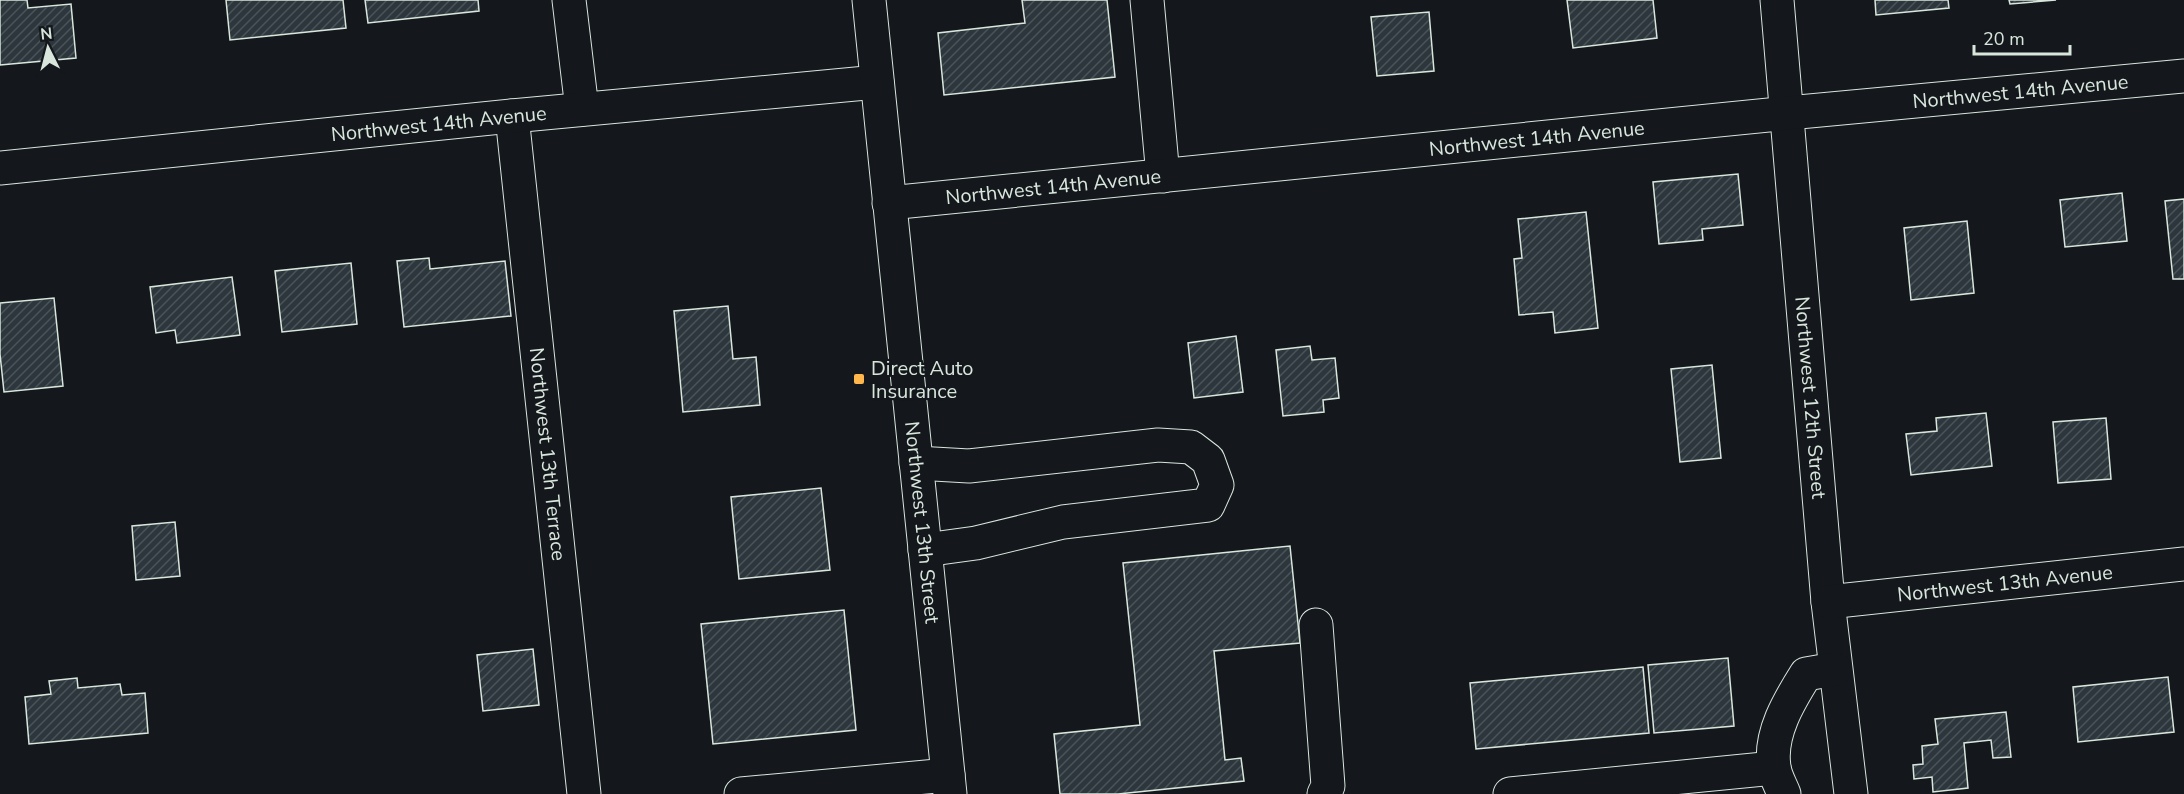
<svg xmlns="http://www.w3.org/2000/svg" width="2184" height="794" viewBox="0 0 2184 794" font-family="'Nunito Sans',sans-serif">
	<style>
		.building { fill: url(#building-hatch); stroke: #d8e6dc; stroke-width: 1.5 }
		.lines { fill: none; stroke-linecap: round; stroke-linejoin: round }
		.minor-casing { stroke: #d8e6dc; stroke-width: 35 }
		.major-casing { stroke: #d8e6dc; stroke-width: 35 }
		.minor { stroke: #14181c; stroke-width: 33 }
		.major { stroke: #14181c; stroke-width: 33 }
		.poi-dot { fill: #ffb74d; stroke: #14181c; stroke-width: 2 }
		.labels { text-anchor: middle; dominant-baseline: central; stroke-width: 4.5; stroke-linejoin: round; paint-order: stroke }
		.street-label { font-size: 20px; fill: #d8e6dc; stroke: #14181c }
		.poi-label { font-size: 20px; fill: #d8e6dc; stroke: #14181c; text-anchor: start }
	</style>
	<defs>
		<pattern id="building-hatch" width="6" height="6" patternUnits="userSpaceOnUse" patternTransform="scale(1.5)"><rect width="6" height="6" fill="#2c363c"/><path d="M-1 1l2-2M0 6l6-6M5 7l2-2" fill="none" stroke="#4a5358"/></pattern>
	</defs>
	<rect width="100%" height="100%" fill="#14181c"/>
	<!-- building -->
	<path class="building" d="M 0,0 L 27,0 L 28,8 L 71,4 L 76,58 L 0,65 Z
		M 226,0 L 343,0 L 346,28 L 230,40 Z
		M 365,0 L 478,0 L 479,11 L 368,23 Z
		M 1022,0 L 1107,0 L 1115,77 L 944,95 L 938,33 L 1025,23 Z
		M 1567,0 L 1653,0 L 1657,38 L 1573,48 Z
		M 1875,0 L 1948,0 L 1949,8 L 1876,15 Z
		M 2009,0 L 2056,0 L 2010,4 Z
		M 1429,12 L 1434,71 L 1377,76 L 1371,17 Z
		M 1738,174 L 1743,225 L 1702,229 L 1703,240 L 1659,244 L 1653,182 Z
		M 2122,193 L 2127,241 L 2065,247 L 2060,200 Z
		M 2184,199 L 2184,279 L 2173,279 L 2165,201 Z
		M 1586,212 L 1598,328 L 1555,333 L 1553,312 L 1519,315 L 1514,259 L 1522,258 L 1518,219 Z
		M 1967,221 L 1974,293 L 1911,300 L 1904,228 Z
		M 429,258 L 430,269 L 505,261 L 511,316 L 404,327 L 397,261 Z
		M 351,263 L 357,324 L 282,332 L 275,271 Z
		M 232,277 L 240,335 L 177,343 L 175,330 L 156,333 L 150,287 Z
		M 54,298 L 63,386 L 4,392 L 0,354 L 0,303 Z
		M 728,306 L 733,359 L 756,357 L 760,405 L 683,412 L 674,311 Z
		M 1236,336 L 1243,392 L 1194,398 L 1188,343 Z
		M 1310,346 L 1312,360 L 1335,358 L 1339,398 L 1323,400 L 1324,412 L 1283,416 L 1276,350 Z
		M 1712,365 L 1721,458 L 1680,462 L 1671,369 Z
		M 1986,413 L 1992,466 L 1911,475 L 1906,434 L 1937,431 L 1936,418 Z
		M 2106,418 L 2111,479 L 2058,483 L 2053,422 Z
		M 821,488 L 830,570 L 739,579 L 731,497 Z
		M 175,522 L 180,576 L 136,580 L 132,526 Z
		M 1290,546 L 1300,643 L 1214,651 L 1225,760 L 1241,758 L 1244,781 L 1118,794 L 1060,794 L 1054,734 L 1140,725 L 1123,563 Z
		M 844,610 L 856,730 L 713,744 L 701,624 Z
		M 533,649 L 539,705 L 483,711 L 477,655 Z
		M 1728,658 L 1734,726 L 1654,733 L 1648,665 Z
		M 1643,667 L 1649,733 L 1476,749 L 1470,683 Z
		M 2168,677 L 2174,732 L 2078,742 L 2073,687 Z
		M 77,678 L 78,688 L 120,684 L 122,695 L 145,693 L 148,733 L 29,744 L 25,697 L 51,694 L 49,681 Z
		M 2006,712 L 2011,757 L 1993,758 L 1991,740 L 1964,743 L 1968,788 L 1933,792 L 1932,777 L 1914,779 L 1913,765 L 1923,764 L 1922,746 L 1938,744 L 1935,719 Z"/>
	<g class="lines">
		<defs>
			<g id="minor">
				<path d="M 569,0 L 582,109"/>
				<path d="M 1147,0 L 1163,176"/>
				<path id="s1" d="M 1777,0 L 1828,602 L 1851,794"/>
				<path id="s2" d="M 512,116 L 584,794"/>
				<path id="s3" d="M 0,168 L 512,116 L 877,82"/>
				<path id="s4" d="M 889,203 L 1788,113 L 2184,76"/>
				<path d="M 916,463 L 969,466 L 1158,445 L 1191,447 L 1208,460 L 1217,485 L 1208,505 L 1063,522 L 976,543 L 925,550"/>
				<path id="s5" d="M 1828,602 L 2184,564"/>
				<path d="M 1316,625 L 1328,786 L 1324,794"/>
				<path d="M 741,794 L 948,775"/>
				<path d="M 1510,794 L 1774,768"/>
				<path d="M 1784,794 C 1781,786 1775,776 1774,767 C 1769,734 1789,701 1806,674 L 1835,669"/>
			</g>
			<g id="major">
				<path id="s6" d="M 869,0 L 950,794"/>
			</g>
		</defs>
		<!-- minor casing -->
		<use href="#minor" class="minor-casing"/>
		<!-- major casing -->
		<use href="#major" class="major-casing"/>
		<!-- minor -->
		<use href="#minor" class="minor"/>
		<!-- major -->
		<use href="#major" class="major"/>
	</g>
	<!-- markers -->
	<rect class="poi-dot" x="853" y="373" width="12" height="12" rx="3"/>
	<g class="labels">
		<!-- street labels -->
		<g class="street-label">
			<text stroke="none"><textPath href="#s4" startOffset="1137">Northwest 14th Avenue</textPath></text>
			<text stroke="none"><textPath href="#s3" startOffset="441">Northwest 14th Avenue</textPath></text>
			<text stroke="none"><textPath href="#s4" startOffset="651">Northwest 14th Avenue</textPath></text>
			<text stroke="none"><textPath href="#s4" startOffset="165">Northwest 14th Avenue</textPath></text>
			<text stroke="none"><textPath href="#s1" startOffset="399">Northwest 12th Street</textPath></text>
			<text stroke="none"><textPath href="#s2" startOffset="340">Northwest 13th Terrace</textPath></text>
			<text stroke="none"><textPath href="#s6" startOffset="525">Northwest 13th Street</textPath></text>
			<text stroke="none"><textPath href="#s5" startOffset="178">Northwest 13th Avenue</textPath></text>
		</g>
		<!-- poi labels -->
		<g class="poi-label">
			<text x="871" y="368">Direct Auto<tspan x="871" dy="23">Insurance</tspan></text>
		</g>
	</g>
	<!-- north arrow -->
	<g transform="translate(48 48) rotate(354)" stroke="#14181c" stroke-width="4.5" paint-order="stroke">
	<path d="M0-4.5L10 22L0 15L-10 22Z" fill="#d8e6dc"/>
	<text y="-9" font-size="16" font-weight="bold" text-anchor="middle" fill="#d8e6dc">N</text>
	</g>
	<!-- scale -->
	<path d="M1974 45v9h96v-9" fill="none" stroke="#d8e6dc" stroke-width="3"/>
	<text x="1983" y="45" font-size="18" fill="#d8e6dc" stroke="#14181c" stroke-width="4.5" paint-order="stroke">20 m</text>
</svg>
